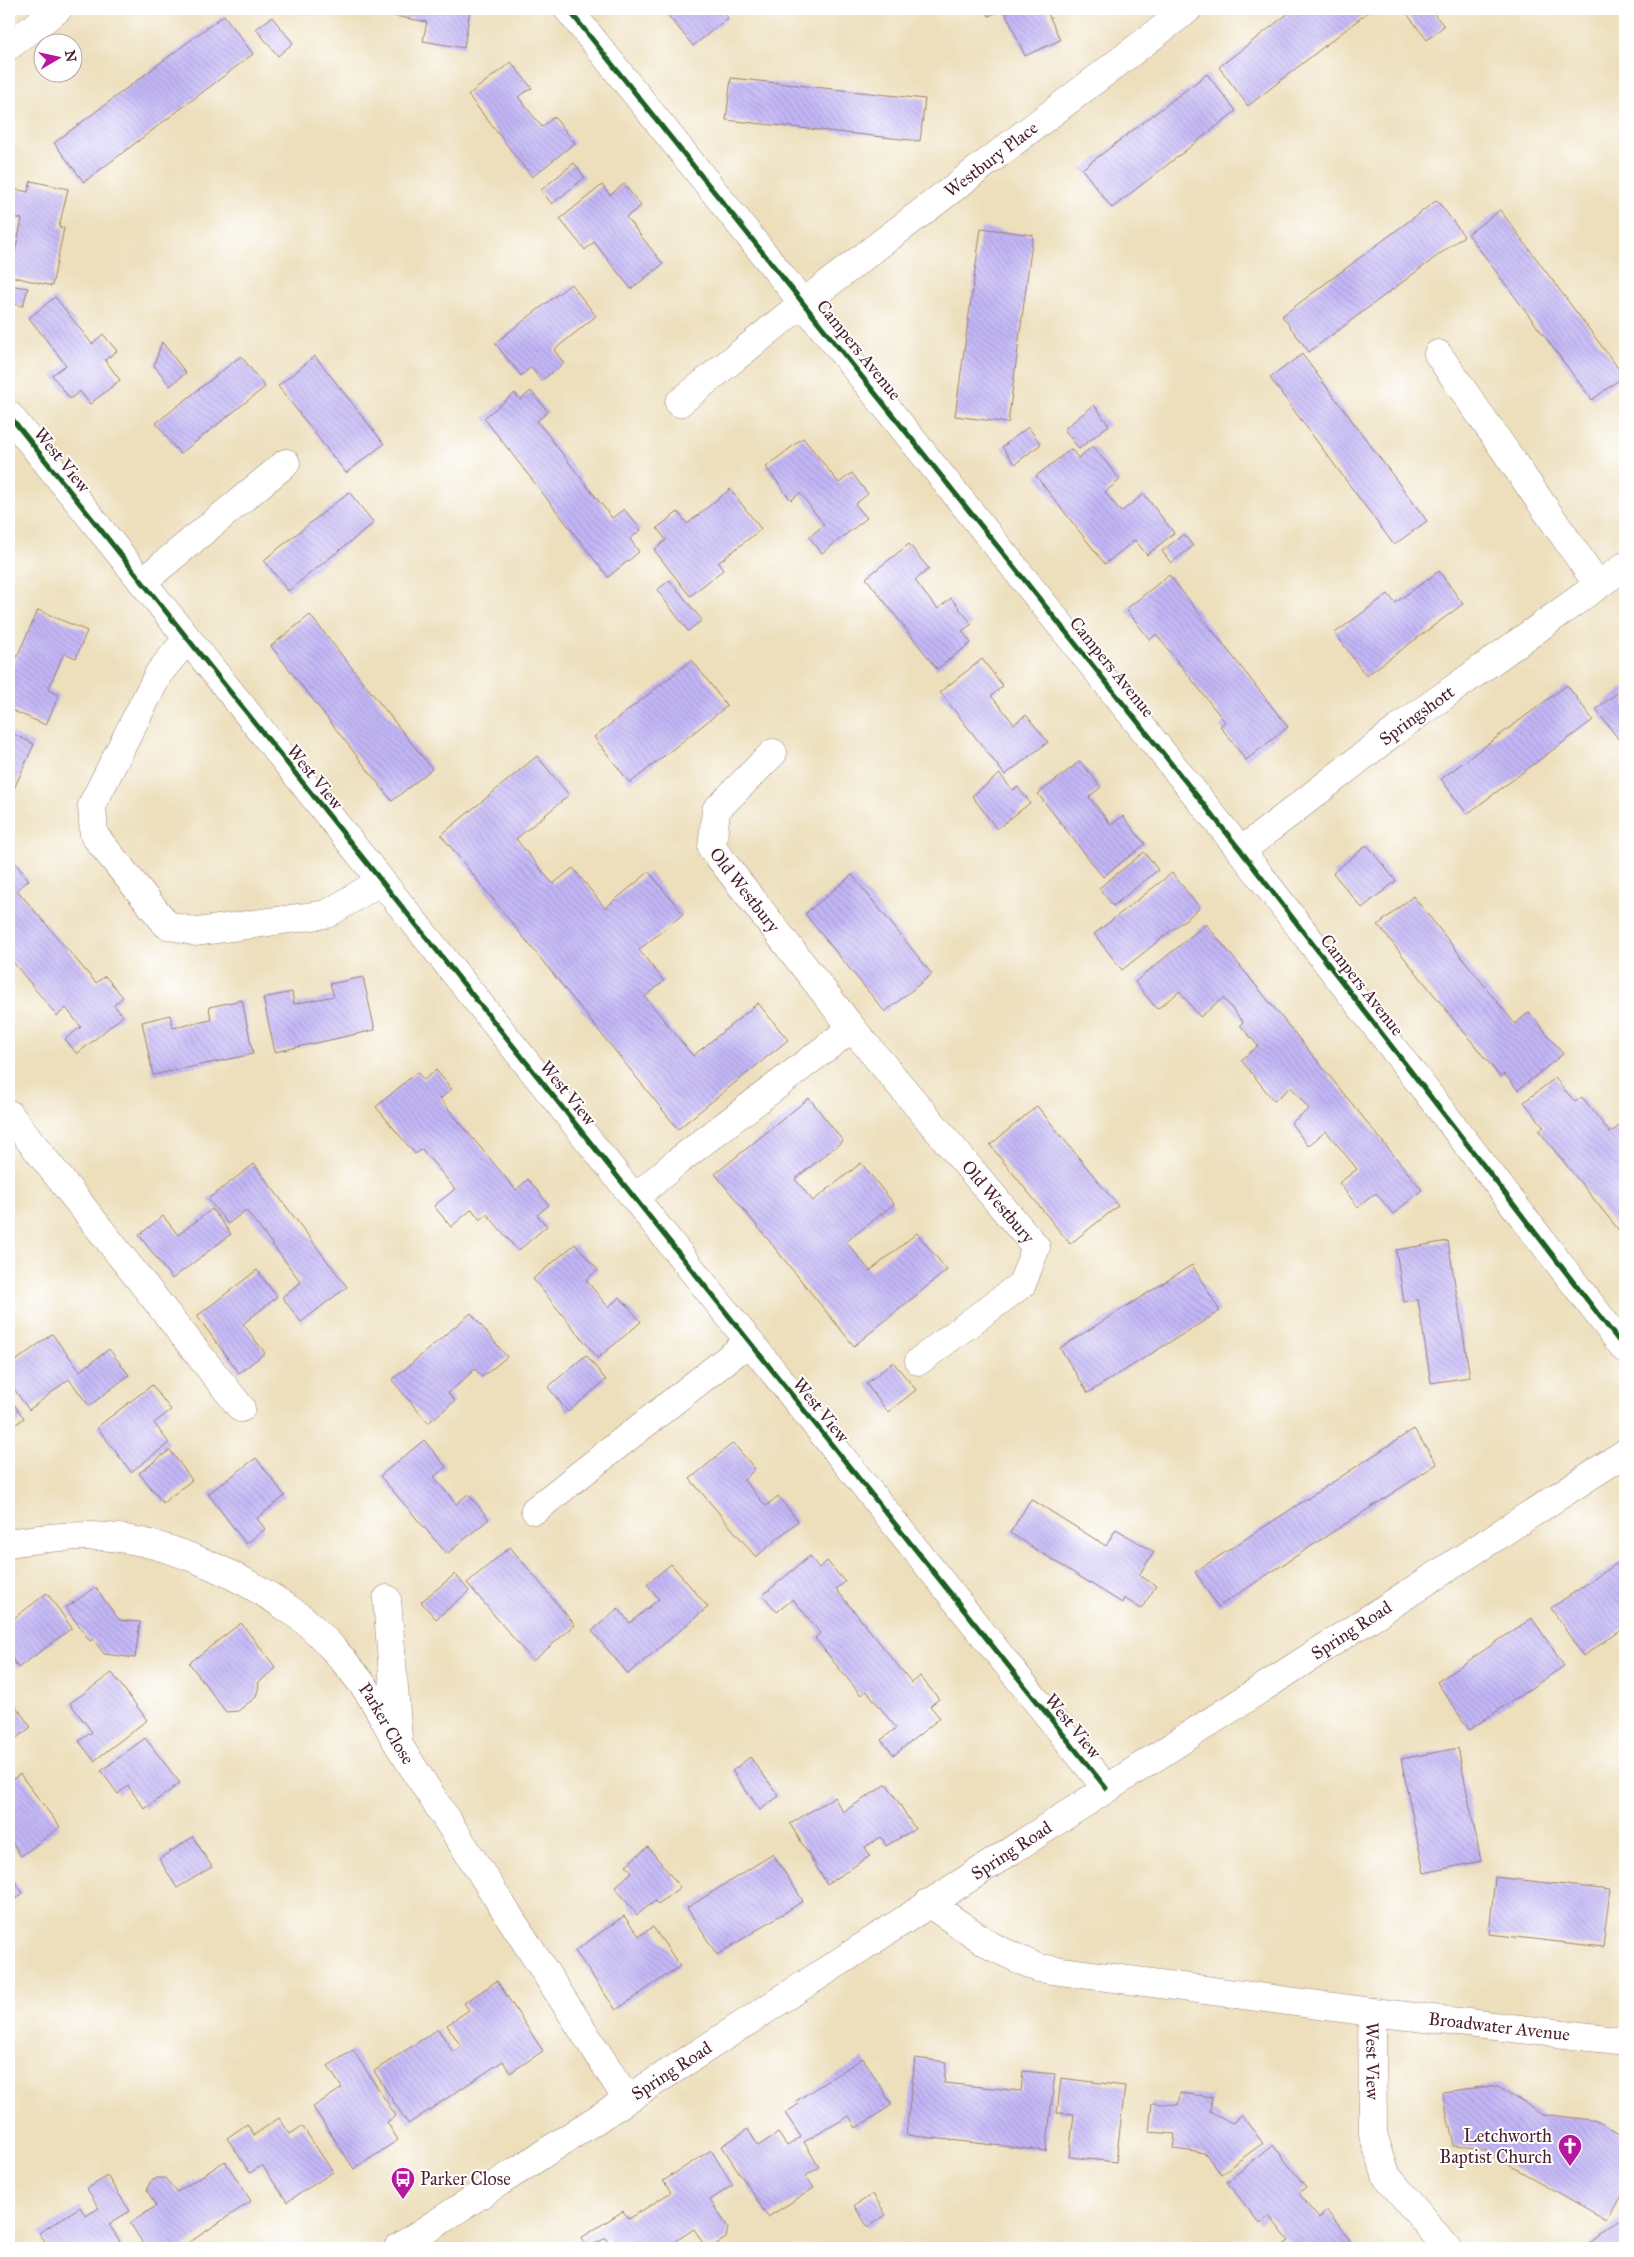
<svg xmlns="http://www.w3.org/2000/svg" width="1634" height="2257" viewBox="0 0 1634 2257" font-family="'IM FELL Great Primer',serif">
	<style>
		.building { fill: url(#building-back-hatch) }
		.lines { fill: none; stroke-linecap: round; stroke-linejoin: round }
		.minor-casing { stroke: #9c7f74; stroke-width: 29 }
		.minor { stroke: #fff; stroke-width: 28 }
		.cycleway-casing { stroke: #fff; stroke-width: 8 }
		.cycleway { stroke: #1b5e20; stroke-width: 5 }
		.labels { text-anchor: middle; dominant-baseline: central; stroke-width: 4; stroke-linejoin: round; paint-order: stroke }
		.street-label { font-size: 18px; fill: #4a1f2b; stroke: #fff }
		.poi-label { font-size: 18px; fill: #4a1f2b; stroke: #fff; text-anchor: end }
	</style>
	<defs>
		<pattern id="building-back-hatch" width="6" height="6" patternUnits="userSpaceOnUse" patternTransform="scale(1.25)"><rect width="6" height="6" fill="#c2b6f6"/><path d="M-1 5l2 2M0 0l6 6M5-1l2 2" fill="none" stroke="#a89cd3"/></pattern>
	</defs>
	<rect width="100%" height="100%" fill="#fff"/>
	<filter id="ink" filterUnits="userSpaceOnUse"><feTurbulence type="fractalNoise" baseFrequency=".02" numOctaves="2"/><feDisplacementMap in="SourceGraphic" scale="10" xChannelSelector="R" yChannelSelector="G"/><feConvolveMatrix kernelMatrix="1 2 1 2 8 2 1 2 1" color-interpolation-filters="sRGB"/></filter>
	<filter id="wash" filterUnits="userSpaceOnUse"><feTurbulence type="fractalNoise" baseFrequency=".0096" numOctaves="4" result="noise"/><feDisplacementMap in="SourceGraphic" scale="20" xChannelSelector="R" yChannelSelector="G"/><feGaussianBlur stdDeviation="1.12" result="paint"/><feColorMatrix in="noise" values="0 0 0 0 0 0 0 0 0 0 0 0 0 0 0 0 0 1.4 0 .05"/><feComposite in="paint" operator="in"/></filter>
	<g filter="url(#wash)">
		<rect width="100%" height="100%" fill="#eddfbc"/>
		<g id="blocks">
			<!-- building -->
			<path class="building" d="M 282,9 L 309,9 L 308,14 Z
				M 355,9 L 470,9 L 464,48 L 423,41 L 427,22 Z
				M 663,9 L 721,9 L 728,18 L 693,46 Z
				M 985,9 L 1046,9 L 1060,40 L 1025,56 L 1004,9 L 989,16 Z
				M 1294,9 L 1372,9 L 1248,106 L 1219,67 Z
				M 1406,9 L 1430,9 L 1444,26 L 1427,40 L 1404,10 Z
				M 224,15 L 253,54 L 84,182 L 54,143 Z
				M 272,17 L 293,43 L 278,56 L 256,29 Z
				M 511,62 L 532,88 L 518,97 L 542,127 L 554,117 L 575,143 L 532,177 L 468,95 Z
				M 1207,74 L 1236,111 L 1112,208 L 1082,169 Z
				M 731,78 L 925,99 L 920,141 L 726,120 Z
				M 574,163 L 585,177 L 552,204 L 541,190 Z
				M 31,181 L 68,189 L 59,227 L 64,228 L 52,286 L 10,276 L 22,219 L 9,216 L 9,188 L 28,192 Z
				M 624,184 L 641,206 L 626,217 L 663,264 L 631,289 L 594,242 L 585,250 L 560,219 L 602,185 L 610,195 Z
				M 1437,200 L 1464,236 L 1309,352 L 1282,316 Z
				M 1500,210 L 1624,376 L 1592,400 L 1468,234 Z
				M 981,228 L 1033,235 L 1008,423 L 955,416 Z
				M 571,284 L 596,316 L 554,350 L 564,363 L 541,381 L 531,367 L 521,376 L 495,343 Z
				M 9,285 L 28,288 L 23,306 L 9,303 Z
				M 55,297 L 92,344 L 103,334 L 117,351 L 105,360 L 120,380 L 90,404 L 80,391 L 70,399 L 52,375 L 66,365 L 29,318 Z
				M 162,342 L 186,373 L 170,386 L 154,365 Z
				M 1302,354 L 1427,521 L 1394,545 L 1270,378 Z
				M 241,356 L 265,387 L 180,454 L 156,423 Z
				M 315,356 L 384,444 L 346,473 L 278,386 Z
				M 531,391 L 548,412 L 537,421 L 612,518 L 624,509 L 641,530 L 630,539 L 639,552 L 608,577 L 484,418 L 515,393 L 520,400 Z
				M 1094,405 L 1109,425 L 1079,449 L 1064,429 Z
				M 1028,427 L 1041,444 L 1015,464 L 1002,447 Z
				M 803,438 L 839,483 L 852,473 L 868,494 L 855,504 L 867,518 L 822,553 L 809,537 L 824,525 L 800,493 L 791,500 L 766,467 Z
				M 1093,446 L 1120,480 L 1105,492 L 1121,512 L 1144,494 L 1174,533 L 1147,555 L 1135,540 L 1105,564 L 1036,476 L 1071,449 L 1078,458 Z
				M 730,489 L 761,529 L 718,563 L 723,570 L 690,596 L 654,550 L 666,540 L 657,528 L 678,512 L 687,524 Z
				M 349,492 L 374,523 L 288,591 L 264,560 Z
				M 1184,534 L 1193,546 L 1171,563 L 1162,551 Z
				M 909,544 L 929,569 L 915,580 L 926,595 L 938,609 L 951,598 L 972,624 L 962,631 L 971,643 L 937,669 L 866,578 Z
				M 1439,571 L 1463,604 L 1366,676 L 1335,633 L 1388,594 L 1395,603 Z
				M 1169,575 L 1288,727 L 1246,760 L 1220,726 L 1225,722 L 1156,634 L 1150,640 L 1126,609 Z
				M 670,580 L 702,620 L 688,631 L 657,590 Z
				M 38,610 L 87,631 L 76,658 L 64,653 L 48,690 L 59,695 L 46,725 L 9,709 L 9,674 Z
				M 310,615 L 432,769 L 392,801 L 271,646 Z
				M 982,659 L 1003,686 L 991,696 L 1003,710 L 1014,724 L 1026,715 L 1048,742 L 1005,775 L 940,692 Z
				M 692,660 L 727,706 L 630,783 L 594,737 Z
				M 1567,685 L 1593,720 L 1467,814 L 1441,779 Z
				M 1625,687 L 1625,748 L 1596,709 Z
				M 9,732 L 34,744 L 9,800 Z
				M 537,756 L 569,795 L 516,839 L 553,884 L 573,868 L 605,908 L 649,872 L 683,914 L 639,950 L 664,981 L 645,997 L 693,1056 L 758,1003 L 788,1040 L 678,1129 L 441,835 Z
				M 1080,761 L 1101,787 L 1089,797 L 1111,825 L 1123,816 L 1145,844 L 1103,877 L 1038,794 Z
				M 1000,774 L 1012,790 L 1018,787 L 1030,803 L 997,829 L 972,796 Z
				M 1367,845 L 1396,881 L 1362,908 L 1333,873 Z
				M 1144,852 L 1158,870 L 1113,906 L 1099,888 Z
				M 11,858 L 29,880 L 17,890 L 96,983 L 105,976 L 123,997 L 114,1005 L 123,1016 L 77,1054 L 65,1039 L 81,1027 L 66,1008 L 57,1016 L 9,957 L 9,860 Z
				M 1172,873 L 1200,908 L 1122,970 L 1094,934 Z
				M 852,875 L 932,974 L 885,1012 L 805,914 Z
				M 1413,896 L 1515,1024 L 1529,1012 L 1563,1054 L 1518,1090 L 1504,1074 L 1500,1077 L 1378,925 Z
				M 1206,924 L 1422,1190 L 1393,1214 L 1376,1193 L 1358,1207 L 1339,1183 L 1357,1169 L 1326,1131 L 1308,1146 L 1299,1134 L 1291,1123 L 1309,1109 L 1291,1087 L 1274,1101 L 1241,1060 L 1258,1046 L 1240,1025 L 1243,1022 L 1223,998 L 1200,1017 L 1180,991 L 1157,1009 L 1135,982 Z
				M 363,977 L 375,1030 L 275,1052 L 263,998 L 292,992 L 294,1004 L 334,996 L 330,984 Z
				M 242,1000 L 253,1054 L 153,1075 L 142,1022 L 170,1015 L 173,1028 L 211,1020 L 209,1007 Z
				M 436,1070 L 452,1089 L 440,1099 L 516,1190 L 528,1179 L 549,1205 L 537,1215 L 547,1226 L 518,1251 L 487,1214 L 480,1220 L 472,1209 L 451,1227 L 434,1206 L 455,1189 L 422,1149 L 415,1154 L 376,1107 L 417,1072 L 424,1080 Z
				M 1555,1078 L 1575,1102 L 1582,1097 L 1610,1133 L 1619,1126 L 1625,1134 L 1625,1238 L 1539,1131 L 1544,1127 L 1524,1102 Z
				M 809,1098 L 843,1141 L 795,1179 L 813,1201 L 861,1163 L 894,1204 L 846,1242 L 870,1271 L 917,1233 L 947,1270 L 854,1346 L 715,1174 Z
				M 1037,1106 L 1118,1206 L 1070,1244 L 990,1145 Z
				M 254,1164 L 347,1287 L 301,1322 L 282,1297 L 301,1282 L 246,1210 L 228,1224 L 208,1199 Z
				M 212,1209 L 231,1234 L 172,1279 L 139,1235 L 163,1216 L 178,1235 Z
				M 1448,1241 L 1470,1377 L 1431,1383 L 1418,1300 L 1404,1302 L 1396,1250 Z
				M 575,1244 L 598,1270 L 586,1280 L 608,1307 L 620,1297 L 641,1322 L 598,1358 L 533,1279 Z
				M 1192,1265 L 1220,1311 L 1088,1393 L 1060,1348 Z
				M 257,1270 L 277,1297 L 243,1324 L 265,1353 L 239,1373 L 197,1316 Z
				M 471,1313 L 507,1357 L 482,1377 L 475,1369 L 461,1382 L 448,1393 L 455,1401 L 428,1423 L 392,1380 Z
				M 52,1334 L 80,1371 L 109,1349 L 129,1375 L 89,1406 L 69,1379 L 29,1410 L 9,1382 L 9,1366 Z
				M 586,1355 L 606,1380 L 568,1412 L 548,1387 Z
				M 893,1362 L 916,1390 L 888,1412 L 866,1384 Z
				M 152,1385 L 171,1410 L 154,1423 L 169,1443 L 131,1472 L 97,1427 Z
				M 9,1398 L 24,1418 L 9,1430 Z
				M 1414,1429 L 1437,1464 L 1218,1607 L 1195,1572 Z
				M 424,1440 L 446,1467 L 434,1477 L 456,1504 L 468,1494 L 489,1519 L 447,1554 L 380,1476 Z
				M 733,1443 L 755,1469 L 744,1480 L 766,1506 L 778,1496 L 798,1521 L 756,1557 L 690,1479 Z
				M 170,1450 L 192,1480 L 163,1503 L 139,1473 Z
				M 256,1458 L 285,1496 L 257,1518 L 265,1529 L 246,1544 L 208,1494 Z
				M 1031,1499 L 1106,1546 L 1116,1529 L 1154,1552 L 1139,1575 L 1156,1586 L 1141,1609 L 1124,1598 L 1122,1603 L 1010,1533 Z
				M 510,1547 L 575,1625 L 533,1661 L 467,1583 Z
				M 810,1556 L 819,1568 L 827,1561 L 845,1582 L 836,1589 L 912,1683 L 920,1676 L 939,1699 L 930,1706 L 940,1718 L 894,1755 L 881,1740 L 896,1728 L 867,1691 L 861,1695 L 837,1666 L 815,1638 L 820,1633 L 793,1599 L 777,1612 L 763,1595 Z
				M 1625,1558 L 1625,1628 L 1583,1656 L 1551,1608 Z
				M 671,1564 L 708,1607 L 628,1674 L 592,1631 L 618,1608 L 630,1623 L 659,1599 L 647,1584 Z
				M 455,1574 L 469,1591 L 436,1619 L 421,1602 Z
				M 95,1587 L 119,1620 L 140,1622 L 135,1658 L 104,1654 L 93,1639 L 90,1641 L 66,1608 Z
				M 47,1593 L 72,1628 L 18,1668 L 9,1654 L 9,1622 Z
				M 1532,1618 L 1564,1666 L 1469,1730 L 1437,1682 Z
				M 241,1623 L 276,1668 L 258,1683 L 259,1685 L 256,1697 L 238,1711 L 226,1712 L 189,1663 Z
				M 112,1673 L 147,1720 L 94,1761 L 79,1741 L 92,1732 L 70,1703 Z
				M 11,1700 L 31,1727 L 9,1744 L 9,1702 Z
				M 145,1738 L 180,1783 L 145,1809 L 128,1786 L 118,1794 L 101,1771 Z
				M 1458,1748 L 1481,1861 L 1424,1873 L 1401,1759 Z
				M 750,1757 L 779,1796 L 760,1810 L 732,1771 Z
				M 20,1774 L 60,1827 L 21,1856 L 9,1839 L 9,1782 Z
				M 887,1784 L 915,1829 L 886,1846 L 881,1837 L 865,1847 L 870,1856 L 827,1884 L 790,1824 L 834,1797 L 843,1812 Z
				M 193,1837 L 212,1867 L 177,1888 L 159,1859 Z
				M 648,1847 L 680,1887 L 658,1904 L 655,1901 L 637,1915 L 615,1887 L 632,1872 L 626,1865 Z
				M 773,1854 L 803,1901 L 717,1955 L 687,1908 Z
				M 9,1873 L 23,1893 L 9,1904 Z
				M 1495,1877 L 1610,1890 L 1603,1947 L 1489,1934 Z
				M 624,1916 L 639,1936 L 653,1927 L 680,1966 L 616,2010 L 575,1951 Z
				M 497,1981 L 543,2051 L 510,2073 L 503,2061 L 408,2124 L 374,2071 L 438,2029 L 453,2052 L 461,2046 L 447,2025 L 469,2010 L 464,2003 Z
				M 353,2050 L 396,2116 L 387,2122 L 398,2140 L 354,2169 L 313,2107 L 342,2088 L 328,2066 Z
				M 863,2058 L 892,2105 L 856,2128 L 849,2116 L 804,2142 L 819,2167 L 806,2176 L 814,2188 L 768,2217 L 722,2146 L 748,2129 L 758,2146 L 778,2133 L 787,2146 L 801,2137 L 785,2113 L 799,2104 L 796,2101 Z
				M 915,2058 L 946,2062 L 944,2083 L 1021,2091 L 1023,2071 L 1055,2074 L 1046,2151 L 906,2135 Z
				M 1061,2078 L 1125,2086 L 1116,2162 L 1069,2157 L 1074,2114 L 1057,2113 Z
				M 1499,2085 L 1512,2096 L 1543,2114 L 1599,2121 L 1625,2136 L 1625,2187 L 1607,2220 L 1479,2148 L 1454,2146 L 1442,2092 Z
				M 1180,2093 L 1212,2097 L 1210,2111 L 1232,2123 L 1242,2116 L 1263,2143 L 1221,2174 L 1205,2153 L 1173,2149 L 1175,2134 L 1149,2132 L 1152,2103 L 1178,2105 Z
				M 279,2118 L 290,2134 L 302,2126 L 333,2172 L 287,2202 L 262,2165 L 250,2173 L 227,2138 L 247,2124 L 254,2135 Z
				M 1273,2145 L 1306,2187 L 1299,2193 L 1310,2208 L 1319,2218 L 1327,2211 L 1357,2248 L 1284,2248 L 1282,2246 L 1289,2241 L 1269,2216 L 1260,2224 L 1227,2182 Z
				M 711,2150 L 733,2185 L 710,2200 L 728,2227 L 726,2238 L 712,2247 L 703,2243 L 694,2229 L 665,2248 L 613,2248 L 606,2238 L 587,2248 L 581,2238 L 623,2211 L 629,2219 L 671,2192 L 663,2181 Z
				M 225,2161 L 251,2201 L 181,2248 L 146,2248 L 130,2223 L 156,2206 L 147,2190 L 150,2182 L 157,2178 L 165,2178 L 177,2192 Z
				M 107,2176 L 130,2211 L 109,2224 L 124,2248 L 50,2248 L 39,2233 L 80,2207 L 86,2216 L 99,2208 L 87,2189 Z
				M 873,2194 L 886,2215 L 868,2227 L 854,2206 Z
				M 1625,2216 L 1625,2248 L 1588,2248 L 1586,2247 Z"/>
		</g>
	</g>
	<g filter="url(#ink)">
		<use href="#blocks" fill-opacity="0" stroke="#9c7f74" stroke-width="1"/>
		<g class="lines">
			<defs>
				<g id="minor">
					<path d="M 568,9 L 1241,851 L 1625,1349"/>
					<path d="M 9,46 L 58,9"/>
					<path d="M 1438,354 L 1598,585"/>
					<path id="s1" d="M 679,403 L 803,303 L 1188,9"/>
					<path d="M 9,415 L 1106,1788"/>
					<path d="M 142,582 L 286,463"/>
					<path d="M 187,639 L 159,673 L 92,805 L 94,835 L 167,925 L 196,932 L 327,914 L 381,881"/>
					<path id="s2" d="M 773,753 L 716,810 L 712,848 L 852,1028 L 1036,1247 L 1022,1284 L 919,1361"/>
					<path id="s3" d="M 1241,851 L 1403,725 L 1625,566"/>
					<path d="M 9,1114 L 241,1408"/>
					<path d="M 635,1198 L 677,1162 L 852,1028"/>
					<path d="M 535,1510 L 749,1342"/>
					<path id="s4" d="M 9,1543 C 35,1539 62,1536 88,1536 C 158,1535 240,1574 296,1614 C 319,1630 351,1668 368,1692 C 379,1708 388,1727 398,1744 L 627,2099"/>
					<path d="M 387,1599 L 398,1738"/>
					<path id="s5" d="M 928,1903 L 993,1947 L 1038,1968 L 1372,2012 L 1373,2134 L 1386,2175 L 1447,2248"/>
					<path id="s6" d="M 1372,2012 L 1625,2041"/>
					<path id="s7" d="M 398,2248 L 1625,1453"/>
				</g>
			</defs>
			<!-- minor casing -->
			<use href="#minor" class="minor-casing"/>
			<!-- minor -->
			<use href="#minor" class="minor"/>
			<defs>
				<path id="cycleway" d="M 568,9 L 1241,851 L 1625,1349
					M 9,415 L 1106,1788"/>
			</defs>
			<!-- cycleway casing -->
			<use href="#cycleway" class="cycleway-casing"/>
			<!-- cycleway -->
			<use href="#cycleway" class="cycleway"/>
		</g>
	</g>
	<!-- icons -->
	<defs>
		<symbol id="church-pin" viewBox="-11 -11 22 30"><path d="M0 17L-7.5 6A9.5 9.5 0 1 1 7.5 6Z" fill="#b5179e" stroke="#fff"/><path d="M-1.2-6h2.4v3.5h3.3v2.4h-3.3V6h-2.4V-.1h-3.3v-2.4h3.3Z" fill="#fff"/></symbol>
		<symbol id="bus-pin" viewBox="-11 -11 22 30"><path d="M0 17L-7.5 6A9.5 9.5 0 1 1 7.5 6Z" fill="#b5179e" stroke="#fff"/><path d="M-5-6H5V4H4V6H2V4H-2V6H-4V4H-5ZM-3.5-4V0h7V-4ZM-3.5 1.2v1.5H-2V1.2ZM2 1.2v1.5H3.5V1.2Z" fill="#fff"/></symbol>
	</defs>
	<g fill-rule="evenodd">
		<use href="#church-pin" x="1556" y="2132" width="28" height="38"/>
		<use href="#bus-pin" x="389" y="2165" width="28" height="38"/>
	</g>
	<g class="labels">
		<!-- street labels -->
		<g class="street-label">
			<text stroke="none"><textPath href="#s1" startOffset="396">Westbury Place</textPath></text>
			<text transform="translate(859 350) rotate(51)">Campers Avenue</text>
			<text transform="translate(62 460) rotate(51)">West View</text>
			<text transform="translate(1112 667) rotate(51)">Campers Avenue</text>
			<text stroke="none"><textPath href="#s3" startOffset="222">Springshott</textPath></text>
			<text transform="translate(315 777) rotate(51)">West View</text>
			<text stroke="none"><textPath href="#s2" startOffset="172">Old Westbury</textPath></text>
			<text transform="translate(1362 985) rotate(52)">Campers Avenue</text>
			<text transform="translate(568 1093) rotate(51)">West View</text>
			<text stroke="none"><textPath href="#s2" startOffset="574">Old Westbury</textPath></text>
			<text transform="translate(821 1410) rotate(51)">West View</text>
			<text stroke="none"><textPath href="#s7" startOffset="1136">Spring Road</textPath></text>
			<text stroke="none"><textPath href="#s4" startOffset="448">Parker Close</textPath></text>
			<text transform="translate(1073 1726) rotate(51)">West View</text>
			<text stroke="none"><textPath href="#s7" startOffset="731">Spring Road</textPath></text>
			<text stroke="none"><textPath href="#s6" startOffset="128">Broadwater Avenue</textPath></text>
			<text stroke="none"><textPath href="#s5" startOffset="514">West View</textPath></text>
			<text stroke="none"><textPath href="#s7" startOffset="326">Spring Road</textPath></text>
		</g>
		<!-- poi labels -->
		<g class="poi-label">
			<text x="1552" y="2136">Letchworth<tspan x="1552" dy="21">Baptist Church</tspan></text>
			<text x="420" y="2179" text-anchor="start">Parker Close</text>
		</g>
	</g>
	<!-- margin -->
	<rect width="1634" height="2257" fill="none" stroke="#fff" stroke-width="30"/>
	<!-- north arrow -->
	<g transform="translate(58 58) rotate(81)"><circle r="24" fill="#ffffff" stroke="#b7a5aa"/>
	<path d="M0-4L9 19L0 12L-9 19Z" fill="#b5179e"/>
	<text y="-8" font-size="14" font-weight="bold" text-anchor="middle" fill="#4a1f2b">N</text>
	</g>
</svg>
